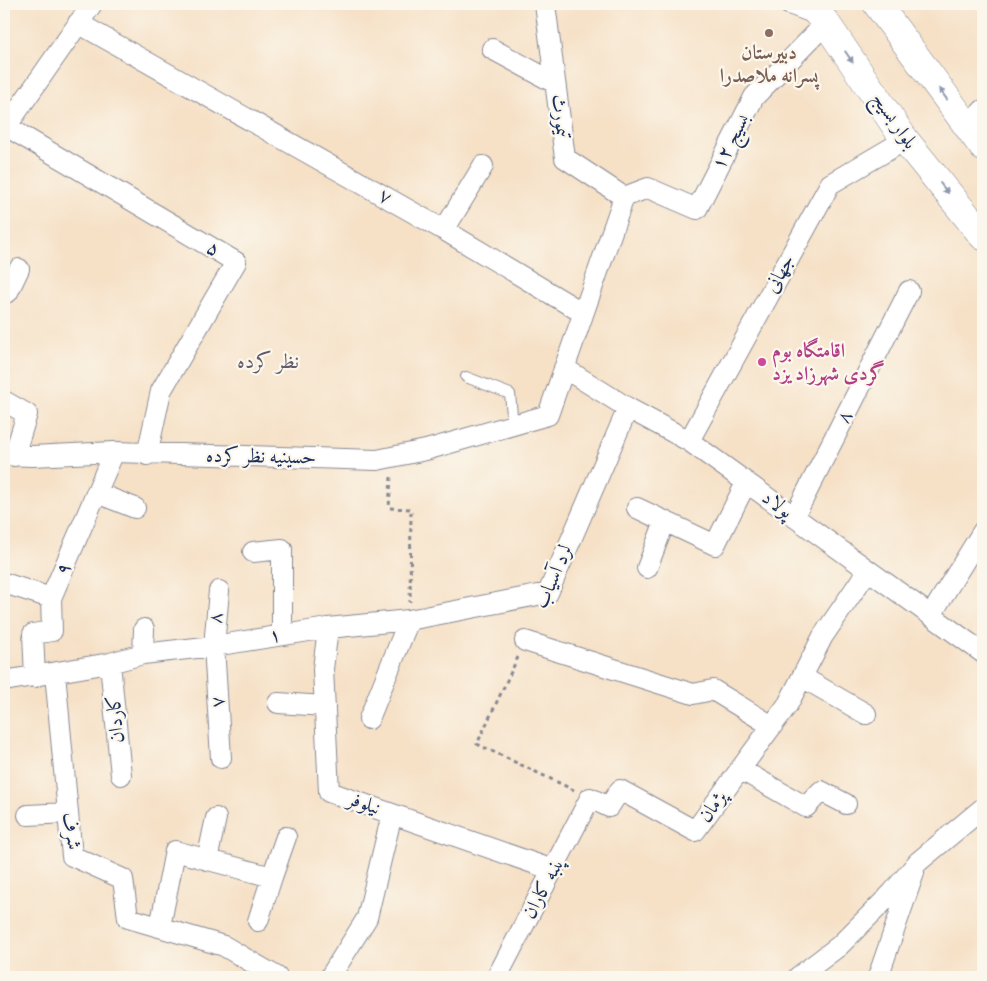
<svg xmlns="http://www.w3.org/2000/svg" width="987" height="981" viewBox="0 0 987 981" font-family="'IM FELL DW Pica',Amiri,serif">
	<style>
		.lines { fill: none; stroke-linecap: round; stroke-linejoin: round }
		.lane-casing { stroke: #888892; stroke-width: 12 }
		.street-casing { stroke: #888892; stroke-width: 22 }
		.primary-casing { stroke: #888892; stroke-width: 29 }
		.path { stroke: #888892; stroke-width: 3; stroke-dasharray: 4 4; stroke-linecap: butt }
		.lane { stroke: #fff; stroke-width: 10 }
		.street { stroke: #fff; stroke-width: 20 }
		.primary { stroke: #fff; stroke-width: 28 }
		.oneway { fill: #8d97ae }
		.education-dot { fill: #8d6e63; stroke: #fbf7ec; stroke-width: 2 }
		.hotel-dot { fill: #d1479c; stroke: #fbf7ec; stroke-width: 2 }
		.labels { text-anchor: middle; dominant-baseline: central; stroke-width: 4.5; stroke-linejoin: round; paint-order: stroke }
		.education-label { font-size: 20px; font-weight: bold; fill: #785e54; stroke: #fbf7ec }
		.street-label { font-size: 20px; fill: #1b2f5e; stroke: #fbf7ec }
		.hotel-label { font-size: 20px; font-weight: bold; fill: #b23c85; stroke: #fbf7ec; text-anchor: start }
		.neighbourhood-label { font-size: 21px; fill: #645b6b; stroke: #fbf7ec }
	</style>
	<rect width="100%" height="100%" fill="#fbf7ec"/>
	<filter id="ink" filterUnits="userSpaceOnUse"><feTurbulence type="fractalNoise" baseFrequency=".02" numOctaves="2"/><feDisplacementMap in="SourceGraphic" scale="10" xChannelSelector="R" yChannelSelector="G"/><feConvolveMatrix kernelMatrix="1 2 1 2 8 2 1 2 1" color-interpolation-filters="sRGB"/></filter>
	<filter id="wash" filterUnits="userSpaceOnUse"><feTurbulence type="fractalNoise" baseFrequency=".0096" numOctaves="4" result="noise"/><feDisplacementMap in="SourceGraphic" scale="20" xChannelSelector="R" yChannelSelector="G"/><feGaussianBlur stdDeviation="1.12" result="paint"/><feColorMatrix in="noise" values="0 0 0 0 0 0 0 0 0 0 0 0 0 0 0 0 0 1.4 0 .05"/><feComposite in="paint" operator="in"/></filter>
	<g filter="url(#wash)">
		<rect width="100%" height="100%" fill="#f6e1c7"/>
	</g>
	<g filter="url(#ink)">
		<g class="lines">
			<defs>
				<path id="lane" d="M 466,377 L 510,394 L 513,425"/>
				<path id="street" d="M 545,4 L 565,158 L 624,197
					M 789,4 L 819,15
					M 78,23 L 444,230 L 583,313
					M 492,49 L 555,83
					M 4,125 L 236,262 L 161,391 L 147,455
					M 967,127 L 983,110
					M 4,130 L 92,4
					M 624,197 L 648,188 L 697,209 L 754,97 L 826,23
					M 444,230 L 483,166
					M 4,290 L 8,292 L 19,269
					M 564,368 L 628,408 L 689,441 L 983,653
					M 4,401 L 27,414 L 14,456
					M 689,441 L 830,184 L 905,140
					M 4,455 L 32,456 L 114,452 L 377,460 L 426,450 L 548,415 L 624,197
					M 97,493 L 135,508
					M 637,508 L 715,545 L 746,483
					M 794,517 L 909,291
					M 253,552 L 282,549 L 282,634
					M 647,568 L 665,521
					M 4,583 L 51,598
					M 219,591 L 214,646 L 221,758
					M 931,615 L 983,531
					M 328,628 L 323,669 L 329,792 L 553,870
					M 525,641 L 693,694 L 713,690 L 772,726
					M 143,654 L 144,629
					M 110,663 L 121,775
					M 55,673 L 72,856 L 123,879 L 128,918 L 224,946 L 277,977
					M 35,677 L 33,634 L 52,631 L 51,598 L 114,452
					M 802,677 L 866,714
					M 4,681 L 110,663 L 143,654 L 214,646 L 328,628 L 409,620 L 548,593 L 628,408
					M 278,703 L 325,706
					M 369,719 L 409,620
					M 740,769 L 806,807 L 821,791 L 846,804
					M 28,815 L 67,813
					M 207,860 L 216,818
					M 272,877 L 286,837
					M 160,927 L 175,851 L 272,877 L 258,921
					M 330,977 L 367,918 L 392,814
					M 497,977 L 590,798 L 609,807 L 620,790 L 695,831 L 788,704 L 823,636 L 868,570
					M 798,977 L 839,946 L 892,893 L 918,862 L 983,808
					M 878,977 L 914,873"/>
				<path id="primary" d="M 809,4 L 826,23 L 905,140 L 983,236
					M 877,4 L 983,147"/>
			</defs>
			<!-- lane casing -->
			<use href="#lane" class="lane-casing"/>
			<!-- street casing -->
			<use href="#street" class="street-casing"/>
			<!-- primary casing -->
			<use href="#primary" class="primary-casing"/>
			<!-- path -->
			<path class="path" d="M 391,477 L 389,508 L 411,509 L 410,602
				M 518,657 L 477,744 L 574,790"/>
			<!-- lane -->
			<use href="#lane" class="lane"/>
			<!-- street -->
			<use href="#street" class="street"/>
			<!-- primary -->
			<use href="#primary" class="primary"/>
		</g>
		<!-- one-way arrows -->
		<defs><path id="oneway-solid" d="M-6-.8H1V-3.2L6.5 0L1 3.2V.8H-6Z" transform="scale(1.25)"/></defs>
		<g class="oneway">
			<use href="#oneway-solid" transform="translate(849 57) rotate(56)"/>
			<use href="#oneway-solid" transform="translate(943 94) rotate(-126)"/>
			<use href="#oneway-solid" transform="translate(944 188) rotate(51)"/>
		</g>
	</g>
	<!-- markers -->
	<circle class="education-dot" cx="769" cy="33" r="5"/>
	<circle class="hotel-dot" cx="762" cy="362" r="5"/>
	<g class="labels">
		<!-- education labels -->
		<g class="education-label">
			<text x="769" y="53">دبیرستان<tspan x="769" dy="23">پسرانه ملاصدرا</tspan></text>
		</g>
		<!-- street labels -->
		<g class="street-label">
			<text transform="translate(560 116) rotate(83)">تیمورث</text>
			<text transform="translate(894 121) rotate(55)">بلوار بسیج</text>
			<text transform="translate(731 142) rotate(-63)">بسیج ۱۲</text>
			<text transform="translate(385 197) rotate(30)">۷</text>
			<text transform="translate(213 249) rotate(31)">۵</text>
			<text transform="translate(780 274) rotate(-61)">جهانی</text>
			<text transform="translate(845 417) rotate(-63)">۸</text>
			<text transform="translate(261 457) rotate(1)">حسینیه نظر کرده</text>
			<text transform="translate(777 505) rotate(36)">پولاد</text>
			<text transform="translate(64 569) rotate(-66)">۹</text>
			<text transform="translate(554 577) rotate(-66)">لرد آسیاب</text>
			<text transform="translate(216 618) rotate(-85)">۸</text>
			<text transform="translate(275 636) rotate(-9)">۱</text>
			<text transform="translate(218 702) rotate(-94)">۷</text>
			<text transform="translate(116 719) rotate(-95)">کاردان</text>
			<text transform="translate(364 804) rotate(19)">نیلوفر</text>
			<text transform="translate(713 807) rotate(-54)">پژمان</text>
			<text transform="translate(71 831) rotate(80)">شرف</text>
			<text transform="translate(544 888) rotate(-62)">پنبه کاران</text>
		</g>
		<!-- hotel labels -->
		<g class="hotel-label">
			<text x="772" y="351">اقامتگاه بوم<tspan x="772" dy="23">گردی شهرزاد یزد</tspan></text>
		</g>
		<!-- neighbourhood labels -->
		<g class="neighbourhood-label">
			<text x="268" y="362">نظر کرده</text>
		</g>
	</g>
	<!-- margin -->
	<rect width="987" height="981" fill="none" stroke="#fbf7ec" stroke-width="20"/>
</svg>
